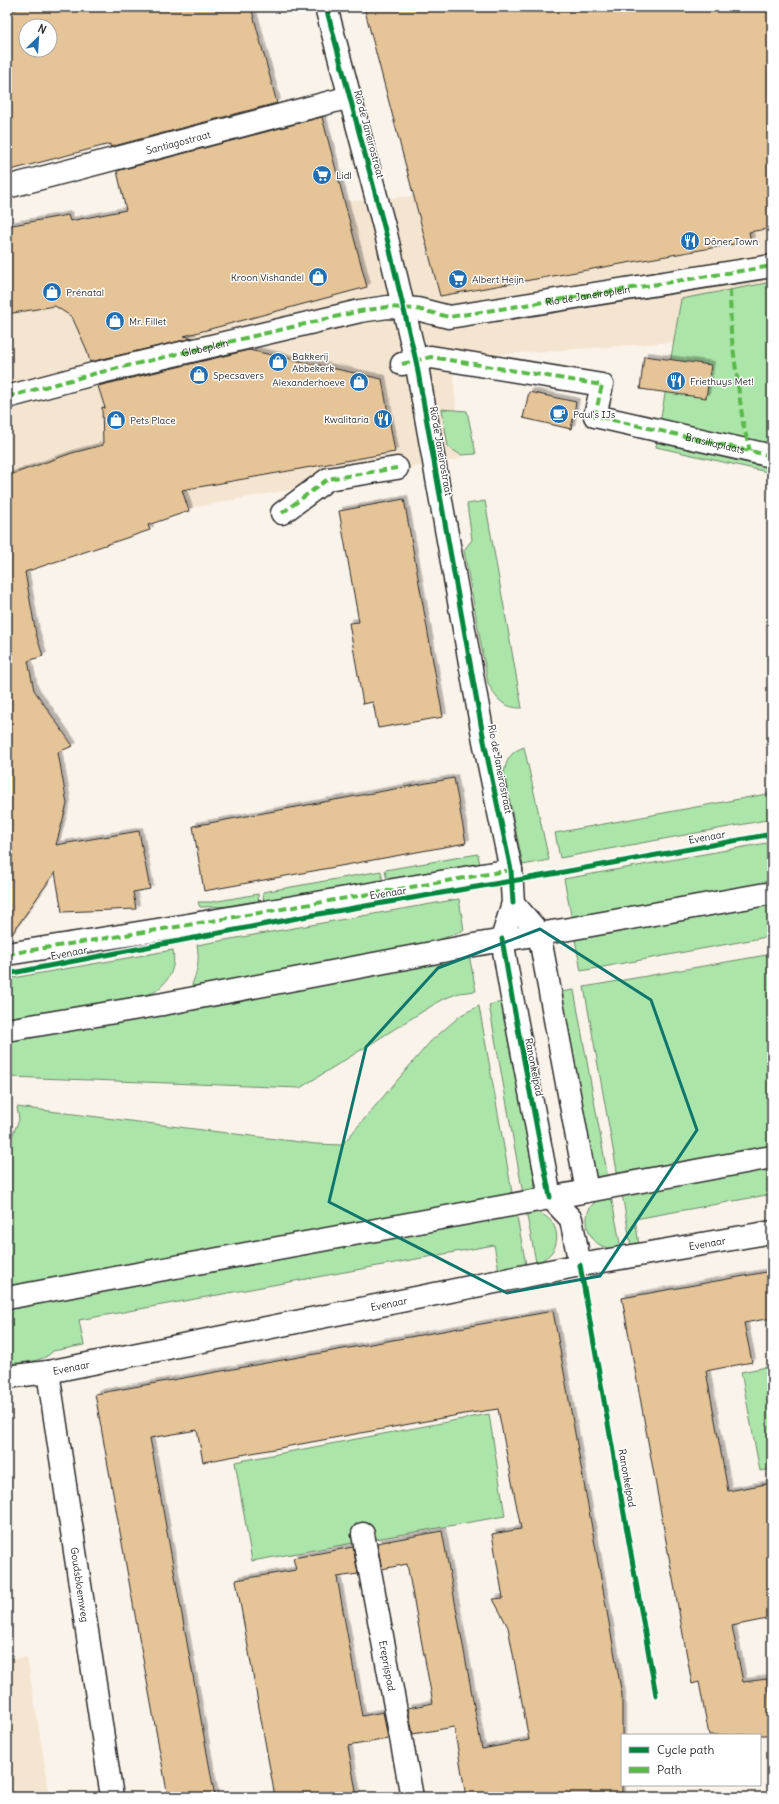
<svg xmlns="http://www.w3.org/2000/svg" width="779" height="1804" viewBox="0 0 779 1804" font-family="Delius,sans-serif">
	<style>
		.built { fill: #f4e5d1 }
		.green { fill: #ace5a9; stroke: #6c886a }
		.building { fill: #e5c497; stroke: #2b2b2b; fill-rule: evenodd; filter: url(#shadow) }
		.lines { fill: none; stroke-linecap: round; stroke-linejoin: round }
		.street-casing { stroke: #2b2b2b; stroke-width: 25 }
		.secondary-casing { stroke: #2b2b2b; stroke-width: 25 }
		.street { stroke: #fff; stroke-width: 22 }
		.secondary { stroke: #fff; stroke-width: 22 }
		.quiet { stroke: #58b947; stroke-width: 4; stroke-dasharray: 8 4; stroke-linecap: butt }
		.cycleway-casing { stroke: #fff; stroke-width: 8 }
		.cycleway { stroke: #00873e; stroke-width: 5 }
		.marked { fill: none; stroke: #0f766e; stroke-width: 3; stroke-linejoin: round }
		.labels { text-anchor: middle; dominant-baseline: central; stroke-width: 3; stroke-linejoin: round; paint-order: stroke }
		.street-label { font-size: 10px; fill: #2b2b2b; stroke: #fff }
		.poi-label { font-size: 10px; fill: #2b2b2b; stroke: #fff; text-anchor: start }
	</style>
	<defs>
		<filter id="shadow"><feDropShadow dx="3.5" dy="-3.5" stdDeviation="0" flood-color="#0004"/></filter>
	</defs>
	<rect width="100%" height="100%" fill="#faf3ea"/>
	<filter id="ink" filterUnits="userSpaceOnUse"><feTurbulence type="fractalNoise" baseFrequency=".025" numOctaves="2"/><feDisplacementMap in="SourceGraphic" scale="8" xChannelSelector="R" yChannelSelector="G"/><feConvolveMatrix kernelMatrix="1 2 1 2 8 2 1 2 1" color-interpolation-filters="sRGB"/></filter>
	<g filter="url(#ink)">
		<!-- built -->
		<path class="built" d="M 772,166 L 772,335 L 452,358 L 460,459 L 7,541 L 7,230 Z
			M 27,1657 L 50,1797 L 7,1797 L 7,1660 Z"/>
		<!-- green -->
		<path class="green" d="M 772,282 L 772,473 L 656,447 L 681,299 Z
			M 442,409 L 467,411 L 476,454 L 461,455 L 448,447 Z
			M 485,501 L 522,708 C 503,708 496,699 488,683 L 464,550 L 472,540 L 467,504 Z
			M 524,747 L 549,860 L 523,865 L 504,774 C 506,760 510,752 524,747 Z
			M 772,793 L 772,819 L 560,858 L 555,833 Z
			M 772,842 L 772,883 L 572,920 L 564,879 Z
			M 478,854 L 481,871 L 388,887 L 385,870 Z
			M 381,871 L 384,888 L 264,905 L 263,892 Z
			M 258,894 L 259,906 L 200,907 L 198,902 L 212,902 Z
			M 459,899 L 464,930 L 427,945 L 191,987 C 197,973 200,961 197,945 Z
			M 772,901 L 772,936 L 581,971 L 574,934 Z
			M 173,950 C 176,969 169,982 153,993 L 7,1022 L 7,979 Z
			M 772,954 L 772,1149 L 618,1177 L 584,987 Z
			M 469,955 L 476,991 L 459,993 L 441,1000 L 300,1088 L 11,1077 L 7,1052 L 7,1037 Z
			M 574,990 L 608,1178 C 601,1179 597,1180 593,1173 L 560,992 Z
			M 502,1002 L 535,1182 L 534,1189 L 523,1194 L 489,1005 Z
			M 479,1006 L 513,1198 L 7,1287 L 7,1147 L 19,1120 L 17,1107 L 316,1144 L 342,1145 L 430,1042 L 461,1015 Z
			M 772,1166 L 772,1194 L 635,1219 L 639,1245 L 631,1246 L 622,1194 Z
			M 611,1196 L 621,1248 C 614,1249 608,1249 602,1246 C 587,1240 581,1214 594,1203 C 599,1198 605,1198 611,1196 Z
			M 526,1211 C 564,1211 566,1255 536,1262 Z
			M 516,1212 L 526,1265 L 499,1270 L 494,1245 L 79,1320 L 84,1345 L 53,1351 C 43,1363 22,1362 7,1364 L 7,1305 Z
			M 772,1366 L 772,1469 L 760,1471 L 741,1372 Z
			M 489,1414 L 505,1516 L 252,1561 L 235,1462 Z"/>
		<!-- building -->
		<path class="building" d="M 24,7 L 251,7 L 277,103 L 110,147 L 110,144 L 7,171 L 7,12 ZM 26,26 L 50,26 L 50,50 L 26,50 Z
			M 364,7 L 772,7 L 772,228 L 749,232 L 751,241 L 440,296 Z
			M 322,117 L 367,287 L 184,336 L 193,338 L 90,362 L 86,348 L 72,317 L 55,306 L 7,314 L 7,226 L 68,215 L 70,221 L 126,210 L 117,171 Z
			M 249,350 L 382,379 L 395,452 L 182,490 L 189,511 L 148,525 L 150,530 L 25,572 L 36,634 L 43,656 L 28,661 L 34,690 L 73,746 L 58,752 L 67,804 L 56,845 L 139,831 L 150,889 L 133,892 L 136,909 L 62,912 L 55,872 L 7,941 L 7,476 L 72,453 L 103,445 L 102,407 L 105,408 L 98,386 Z
			M 644,356 L 711,365 L 706,398 L 640,389 Z
			M 529,392 L 576,402 L 571,429 L 523,418 Z
			M 404,499 L 443,717 L 378,728 L 373,702 L 363,704 L 349,623 L 359,622 L 339,511 Z
			M 454,778 L 466,843 L 204,891 L 193,826 Z
			M 772,1271 L 772,1318 L 744,1323 L 752,1362 L 706,1371 L 728,1491 L 772,1483 L 772,1618 L 732,1626 L 743,1682 L 767,1679 L 772,1711 L 772,1735 L 709,1735 L 699,1682 L 692,1684 L 622,1298 Z
			M 553,1311 L 622,1695 L 622,1795 L 609,1797 L 466,1797 L 454,1727 L 413,1734 L 408,1708 L 433,1703 L 407,1564 L 382,1569 L 377,1543 L 442,1531 L 482,1749 L 529,1740 L 508,1627 L 493,1599 L 503,1598 L 492,1534 L 521,1529 L 498,1409 L 464,1414 L 203,1462 L 197,1430 L 150,1438 L 215,1797 L 168,1797 L 95,1394 Z
			M 353,1547 L 358,1574 L 337,1577 L 362,1716 L 383,1712 L 388,1739 L 348,1746 L 357,1797 L 275,1797 L 236,1580 L 296,1570 L 293,1558 Z"/>
		<g class="lines">
			<defs>
				<g id="street">
					<path id="s1" d="M 7,187 L 350,97"/>
					<path id="s2" d="M 402,364 L 431,357 L 602,385 L 595,416 L 772,456"/>
					<path id="s3" d="M 7,397 L 97,373 L 360,311 L 388,307 L 417,309 L 449,317 L 772,266"/>
					<path d="M 282,513 L 328,479 L 397,468"/>
					<path d="M 7,954 L 182,926 L 511,870"/>
					<path d="M 550,1197 L 571,1219 L 580,1265"/>
					<path id="s4" d="M 48,1372 L 112,1797"/>
					<path id="s5" d="M 7,1377 L 48,1372 L 580,1265 L 772,1232"/>
					<path id="s6" d="M 363,1534 L 412,1797"/>
				</g>
				<path id="secondary" d="M 326,7 L 386,234 L 416,361 L 484,741 L 511,870 L 513,903
					M 7,1030 L 163,1004 L 474,945 L 569,929 L 772,893
					M 550,1197 L 511,992 L 502,939 L 513,903 L 539,933 L 587,1191
					M 7,1298 L 772,1157"/>
			</defs>
			<!-- street casing -->
			<use href="#street" class="street-casing"/>
			<!-- secondary casing -->
			<use href="#secondary" class="secondary-casing"/>
			<!-- street -->
			<use href="#street" class="street"/>
			<!-- secondary -->
			<use href="#secondary" class="secondary"/>
			<!-- quiet -->
			<path class="quiet" d="M 730,290 L 731,332 L 743,423 L 750,451
				M 402,364 L 431,357 L 602,385 L 595,416 L 772,456
				M 7,397 L 97,373 L 360,311 L 388,307 L 417,309 L 449,317 L 772,266
				M 282,513 L 328,479 L 397,468
				M 7,954 L 182,926 L 511,870
				M 7,1481 L 9,1481"/>
			<defs>
				<path id="cycleway" d="M 326,7 L 386,234 L 416,361 L 484,741 L 511,870 L 513,903
					M 502,939 L 511,992 L 550,1197
					M 7,974 L 313,915 L 558,873 L 772,834
					M 580,1265 L 656,1695"/>
			</defs>
			<!-- cycleway casing -->
			<use href="#cycleway" class="cycleway-casing"/>
			<!-- cycleway -->
			<use href="#cycleway" class="cycleway"/>
		</g>
	</g>
	<!-- marked area -->
	<path class="marked" d="M 540,929 L 651,1000 L 697,1130 L 600,1276 L 507,1293 L 329,1202 L 366,1047 L 438,968 Z"/>
	<!-- icons -->
	<defs>
		<symbol id="supermarket-disc" viewBox="-11 -11 22 22"><circle r="9.5" fill="#1f6fb2" stroke="#fff"/><path d="M-6-5.5h2.5l.6 2H6L4.5 2H-2.5L-4.4-4H-6ZM-1.5 3.2a1.3 1.3 0 1 0 .1 0ZM3 3.2a1.3 1.3 0 1 0 .1 0Z" fill="#fff"/></symbol>
		<symbol id="restaurant-disc" viewBox="-11 -11 22 22"><circle r="9.5" fill="#1f6fb2" stroke="#fff"/><path d="M-5-6h1v4h1v-4h1v4h1v-4h1v5L-1.5 .5V6h-2V.5L-5-1ZM5-6V6H3V1.5H1.5Q1.5-4 5-6Z" fill="#fff"/></symbol>
		<symbol id="shop-disc" viewBox="-11 -11 22 22"><circle r="9.5" fill="#1f6fb2" stroke="#fff"/><path d="M-5-2.5h2.3a2.7 3.5 0 0 1 5.4 0H5L5.5 6h-11ZM-1.5-2.5h3a1.5 2.3 0 0 0-3 0Z" fill="#fff"/></symbol>
		<symbol id="cafe-disc" viewBox="-11 -11 22 22"><circle r="9.5" fill="#1f6fb2" stroke="#fff"/><path d="M-5.5-4.5H6V0H3Q3 3.5 0 3.5H-2.5Q-5.5 3.5-5.5 0ZM3-3.2v2h1.7v-2ZM-6 4.5H4V6H-6Z" fill="#fff"/></symbol>
	</defs>
	<g fill-rule="evenodd">
		<use href="#supermarket-disc" x="311" y="164" width="22" height="22"/>
		<use href="#restaurant-disc" x="679" y="230" width="22" height="22"/>
		<use href="#shop-disc" x="307" y="266" width="22" height="22"/>
		<use href="#supermarket-disc" x="447" y="268" width="22" height="22"/>
		<use href="#shop-disc" x="41" y="281" width="22" height="22"/>
		<use href="#shop-disc" x="104" y="310" width="22" height="22"/>
		<use href="#shop-disc" x="267" y="351" width="22" height="22"/>
		<use href="#shop-disc" x="188" y="364" width="22" height="22"/>
		<use href="#restaurant-disc" x="665" y="370" width="22" height="22"/>
		<use href="#shop-disc" x="348" y="371" width="22" height="22"/>
		<use href="#cafe-disc" x="548" y="403" width="22" height="22"/>
		<use href="#restaurant-disc" x="372" y="408" width="22" height="22"/>
		<use href="#shop-disc" x="105" y="409" width="22" height="22"/>
	</g>
	<g class="labels">
		<!-- street labels -->
		<g class="street-label">
			<text transform="translate(369 134) rotate(75)">Rio de Janeirostraat</text>
			<text stroke="none"><textPath href="#s1" startOffset="177">Santiagostraat</textPath></text>
			<text stroke="none"><textPath href="#s3" startOffset="594">Rio de Janeiroplein</textPath></text>
			<text stroke="none"><textPath href="#s3" startOffset="204">Globeplein</textPath></text>
			<text stroke="none"><textPath href="#s2" startOffset="358">Brasiliaplaats</textPath></text>
			<text transform="translate(441 451) rotate(80)">Rio de Janeirostraat</text>
			<text transform="translate(500 769) rotate(79)">Rio de Janeirostraat</text>
			<text transform="translate(707 837) rotate(-10)">Evenaar</text>
			<text transform="translate(388 893) rotate(-9)">Evenaar</text>
			<text transform="translate(69 953) rotate(-11)">Evenaar</text>
			<text transform="translate(534 1067) rotate(79)">Ranonkelpad</text>
			<text stroke="none"><textPath href="#s5" startOffset="713">Evenaar</textPath></text>
			<text stroke="none"><textPath href="#s5" startOffset="389">Evenaar</textPath></text>
			<text stroke="none"><textPath href="#s5" startOffset="65">Evenaar</textPath></text>
			<text transform="translate(627 1478) rotate(80)">Ranonkelpad</text>
			<text stroke="none"><textPath href="#s4" startOffset="215">Goudsbloemweg</textPath></text>
			<text stroke="none"><textPath href="#s6" startOffset="134">Ereprijspad</textPath></text>
		</g>
		<!-- poi labels -->
		<g class="poi-label">
			<text x="336" y="175">Lidl</text>
			<text x="704" y="241">Döner Town</text>
			<text x="304" y="277" text-anchor="end">Kroon Vishandel</text>
			<text x="472" y="279">Albert Heijn</text>
			<text x="66" y="292">Prénatal</text>
			<text x="129" y="321">Mr. Fillet</text>
			<text x="292" y="356">Bakkerij<tspan x="292" dy="12">Abbekerk</tspan></text>
			<text x="213" y="375">Specsavers</text>
			<text x="690" y="381">Friethuys Met!</text>
			<text x="345" y="382" text-anchor="end">Alexanderhoeve</text>
			<text x="573" y="414">Paul's IJs</text>
			<text x="369" y="419" text-anchor="end">Kwalitaria</text>
			<text x="130" y="420">Pets Place</text>
		</g>
	</g>
	<!-- margin -->
	<rect width="779" height="1804" fill="none" stroke="#fff" stroke-width="24"/>
	<rect x="12" y="12" width="755" height="1780" fill="none" stroke="#2b2b2b" stroke-width="1.5" filter="url(#ink)"/>
	<!-- legend -->
	<rect x="621" y="1734" width="140" height="52" fill="#ffffff" stroke="#aaaaaa"/>
	<rect x="629" y="1747" width="20" height="6" fill="#00873e" stroke="#aaaaaa"/>
	<text x="657" y="1754" font-size="12" fill="#2b2b2b">Cycle path</text>
	<rect x="629" y="1767" width="20" height="6" fill="#58b947" stroke="#aaaaaa"/>
	<text x="657" y="1774" font-size="12" fill="#2b2b2b">Path</text>
	<!-- north arrow -->
	<g transform="translate(38 38) rotate(25)"><circle r="19" fill="#ffffff" stroke="#aaaaaa"/>
	<path d="M0-3L7 15L0 10L-7 15Z" fill="#1f6fb2"/>
	<text y="-6" font-size="11" font-weight="bold" text-anchor="middle" fill="#2b2b2b">N</text>
	</g>
</svg>
